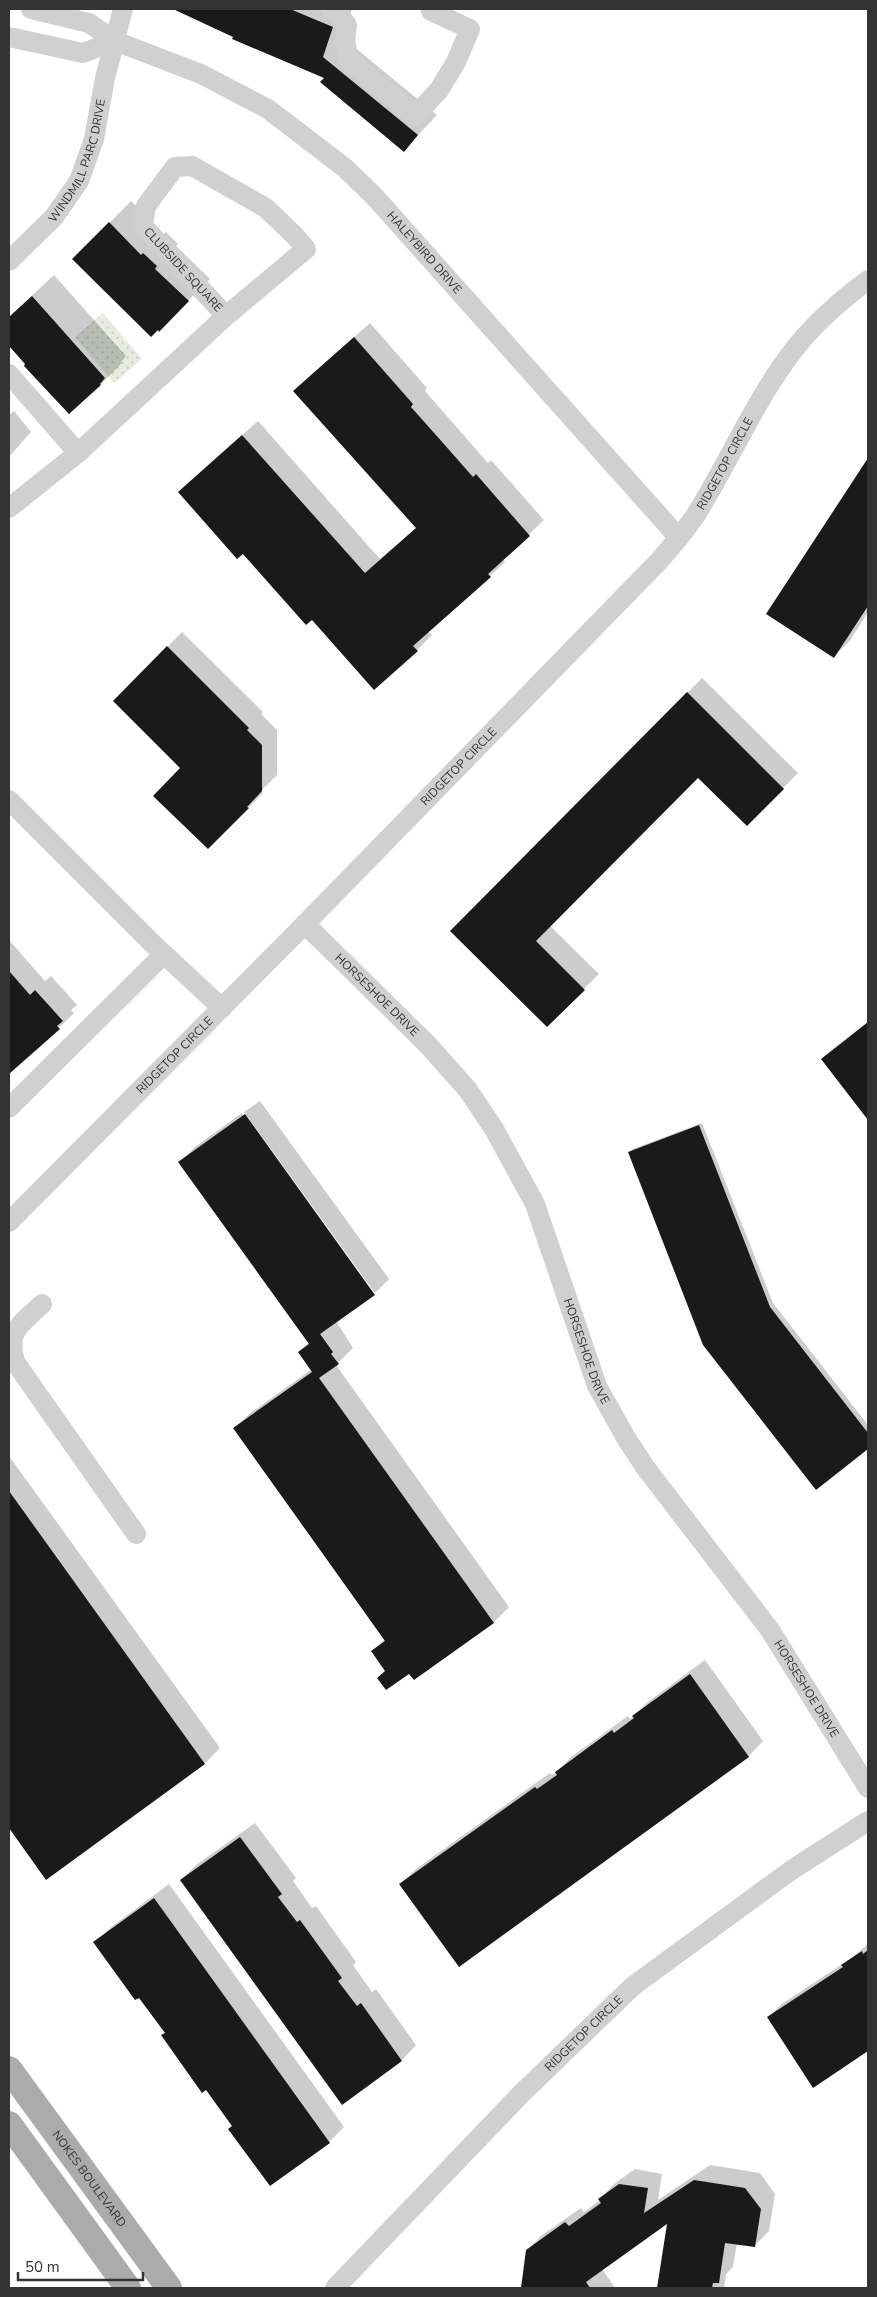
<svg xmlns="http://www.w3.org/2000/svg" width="877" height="2297" viewBox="0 0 877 2297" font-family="'Nunito Sans',sans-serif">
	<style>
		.park { fill: url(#park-dots) }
		.shadow { fill: #0003 }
		.building { fill: #1a1a1a }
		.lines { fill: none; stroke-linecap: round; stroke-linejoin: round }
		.minor { stroke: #d0d0d0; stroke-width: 20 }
		.major { stroke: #ababab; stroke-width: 26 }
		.labels { text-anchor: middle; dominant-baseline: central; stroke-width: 5; stroke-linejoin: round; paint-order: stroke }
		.street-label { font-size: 12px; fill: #333; stroke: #fff }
	</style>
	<defs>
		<pattern id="park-dots" width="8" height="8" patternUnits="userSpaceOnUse" patternTransform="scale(1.25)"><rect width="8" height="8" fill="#e6ecdf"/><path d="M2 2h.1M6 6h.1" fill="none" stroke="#c6cbc0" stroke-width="1.8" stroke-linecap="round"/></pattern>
	</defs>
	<rect width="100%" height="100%" fill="#fff"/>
	<!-- park -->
	<path class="park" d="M 103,313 L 142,359 L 114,383 L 75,337 Z"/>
	<!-- shadow -->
	<path class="shadow" d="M 191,9 L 352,9 L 342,37 L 437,115 L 404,150 L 326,77 L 199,21 L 200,19 L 188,14 Z
		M 131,201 L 164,234 L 166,232 L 178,244 L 176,246 L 210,279 L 181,308 L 74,259 Z
		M 54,275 L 126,356 L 121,362 L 122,363 L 101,384 L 69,413 L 9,344 L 9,317 Z
		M 370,323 L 427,388 L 425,391 L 488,463 L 491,460 L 544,520 L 503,559 L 505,562 L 490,576 L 428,632 L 432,635 L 417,650 L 195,477 L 258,421 L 380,559 L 416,528 L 310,376 Z
		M 14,411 L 31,432 L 9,457 L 9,415 Z
		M 868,460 L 868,612 L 849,642 L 834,656 L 768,613 Z
		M 182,632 L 263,712 L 261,714 L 277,730 L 277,775 L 261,791 L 263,793 L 208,848 L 182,768 L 114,701 Z
		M 702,678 L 798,773 L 747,825 L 698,776 L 549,925 L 599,974 L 547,1026 L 452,931 Z
		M 9,940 L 45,981 L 51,976 L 77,1005 L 71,1010 L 74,1013 L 59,1028 L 9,1072 Z
		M 868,1023 L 868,1118 L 822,1059 Z
		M 260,1101 L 389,1279 L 375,1293 L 244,1112 Z
		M 242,1113 L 372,1293 L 375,1293 L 336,1321 L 353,1348 L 336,1365 L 509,1607 L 494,1622 L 414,1679 L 409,1672 L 386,1670 L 372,1651 L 385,1639 L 234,1429 L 249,1414 L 312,1369 L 299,1352 L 309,1342 L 180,1162 L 195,1147 Z
		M 702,1123 L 773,1303 L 868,1425 L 868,1448 L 816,1489 L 629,1153 L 633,1149 Z
		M 9,1456 L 220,1748 L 205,1763 L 46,1878 L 9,1826 Z
		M 705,1660 L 763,1741 L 749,1756 L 460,1965 L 401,1884 L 416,1869 L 550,1773 L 552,1775 L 557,1772 L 571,1757 L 628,1716 L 630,1719 L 649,1701 Z
		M 255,1823 L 296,1878 L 293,1881 L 312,1908 L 316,1906 L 356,1962 L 353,1965 L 372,1992 L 376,1989 L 416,2045 L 402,2060 L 342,2103 L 181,1880 L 196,1865 Z
		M 169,1884 L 344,2127 L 329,2142 L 270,2184 L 233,2126 L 206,2089 L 162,2036 L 166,2032 L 139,1996 L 95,1942 L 110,1928 Z
		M 868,1944 L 868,2050 L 814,2086 L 768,2017 L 783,2003 L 850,1959 Z
		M 710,2165 L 760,2173 L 775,2194 L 769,2231 L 754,2246 L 737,2243 L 733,2267 L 726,2274 L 724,2288 L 658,2288 L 669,2221 L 602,2269 L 615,2288 L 521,2288 L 527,2251 L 542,2235 L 581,2208 L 584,2212 L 600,2200 L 599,2199 L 614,2184 L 635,2169 L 662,2174 L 658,2200 Z"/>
	<!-- building -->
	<path class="building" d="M 173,9 L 290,9 L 333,27 L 323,57 L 418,135 L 404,152 L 320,82 L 324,78 L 232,39 L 233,37 Z
		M 109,222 L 141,255 L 143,253 L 157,266 L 155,269 L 189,301 L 159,332 L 158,330 L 151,337 L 72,259 Z
		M 32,296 L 105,378 L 100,384 L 101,385 L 69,414 L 24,366 L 25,364 L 9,346 L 9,317 Z
		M 354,337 L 413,404 L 411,407 L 443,443 L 473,477 L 476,474 L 530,536 L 488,574 L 491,577 L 413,646 L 418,651 L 374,690 L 312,620 L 306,625 L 243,554 L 237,559 L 178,492 L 242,435 L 365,573 L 416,528 L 293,391 Z
		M 868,458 L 868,606 L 834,658 L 766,614 Z
		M 167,646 L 249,728 L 247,730 L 262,745 L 262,791 L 247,807 L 249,808 L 208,849 L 153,796 L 180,768 L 113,701 Z
		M 687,692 L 784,789 L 747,826 L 698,778 L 536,941 L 585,990 L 547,1027 L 450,931 Z
		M 9,971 L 30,995 L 35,990 L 63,1021 L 57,1026 L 60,1029 L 9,1074 Z
		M 868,1022 L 868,1120 L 821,1059 Z
		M 245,1114 L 375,1295 L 320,1334 L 333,1352 L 331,1354 L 339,1364 L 319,1378 L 494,1623 L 414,1680 L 409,1674 L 386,1690 L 377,1678 L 385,1671 L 371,1651 L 385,1641 L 233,1428 L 312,1372 L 298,1352 L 309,1344 L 178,1162 Z
		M 699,1125 L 770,1307 L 868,1433 L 868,1449 L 816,1490 L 703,1345 L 628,1152 Z
		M 9,1491 L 205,1764 L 46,1880 L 9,1828 Z
		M 690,1674 L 749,1757 L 459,1967 L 399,1884 L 535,1787 L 537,1789 L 557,1775 L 555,1772 L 612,1730 L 614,1733 L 634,1718 L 632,1716 Z
		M 240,1837 L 282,1894 L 278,1897 L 297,1922 L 300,1920 L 342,1978 L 338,1981 L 357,2006 L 361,2003 L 402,2061 L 342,2105 L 180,1880 Z
		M 154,1898 L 330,2143 L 270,2186 L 228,2129 L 232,2126 L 206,2090 L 202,2093 L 161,2035 L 165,2033 L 139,1998 L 135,2000 L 93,1942 Z
		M 868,1950 L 868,2051 L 813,2088 L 767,2017 L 843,1967 L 841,1965 L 862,1951 L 863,1954 Z
		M 694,2180 L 745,2188 L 761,2209 L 755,2247 L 725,2243 L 719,2283 L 713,2283 L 712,2288 L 657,2288 L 667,2224 L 586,2282 L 590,2288 L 521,2288 L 526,2250 L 565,2222 L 569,2226 L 601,2203 L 598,2199 L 619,2184 L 648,2188 L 644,2213 Z"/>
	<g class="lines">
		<!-- minor -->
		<g class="minor">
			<path id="s1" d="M 31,9 L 89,23 L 115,41 L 201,74 L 268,109 L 345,168 L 374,196 L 679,538"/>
			<path d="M 331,9 L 338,13 L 347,25 L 345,41 L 349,60 L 415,116 L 439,90 L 456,62 L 470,29 L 431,11 L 432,9"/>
			<path d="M 9,37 L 83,53 L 115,41"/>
			<path id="s2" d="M 9,261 L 54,217 L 79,181 L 94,139 L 105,78 L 123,9"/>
			<path d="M 9,374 L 78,453"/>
			<path id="s3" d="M 9,508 L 78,453 L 226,316 L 306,249 L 295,236 L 266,208 L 192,166 L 175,167 L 146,206 L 143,226 L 226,316"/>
			<path d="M 9,800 L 153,944 L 222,1008"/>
			<path id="s4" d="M 305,924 L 428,1045 L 468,1090 L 494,1129 L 535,1204 L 597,1386 L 626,1438 L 645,1467 L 770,1630 L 868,1788"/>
			<path d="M 9,1108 L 164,954"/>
			<path id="s5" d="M 9,1222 L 305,924 L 659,561 C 672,546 686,530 697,513 C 730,460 757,396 796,347 C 817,321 841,300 868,280"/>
			<path d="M 42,1304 C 21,1325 6,1329 15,1362 L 136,1534"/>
			<path id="s6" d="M 335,2288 L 521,2094 L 633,1986 L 793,1869 L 868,1821"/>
		</g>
		<!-- major -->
		<g class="major">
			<path id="s7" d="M 9,2069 L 169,2288"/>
			<path d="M 9,2124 L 128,2288"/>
		</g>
	</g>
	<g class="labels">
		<!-- street labels -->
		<g class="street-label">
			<text stroke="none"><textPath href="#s2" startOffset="125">WINDMILL PARC DRIVE</textPath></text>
			<text stroke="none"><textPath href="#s1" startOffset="472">HALEYBIRD DRIVE</textPath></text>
			<text stroke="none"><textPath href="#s3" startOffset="682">CLUBSIDE SQUARE</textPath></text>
			<text stroke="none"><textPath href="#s5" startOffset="1045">RIDGETOP CIRCLE</textPath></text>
			<text stroke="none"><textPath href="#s5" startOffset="640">RIDGETOP CIRCLE</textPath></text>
			<text stroke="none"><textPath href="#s4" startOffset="101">HORSESHOE DRIVE</textPath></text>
			<text stroke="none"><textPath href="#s5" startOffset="235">RIDGETOP CIRCLE</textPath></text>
			<text stroke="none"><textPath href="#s4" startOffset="521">HORSESHOE DRIVE</textPath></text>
			<text stroke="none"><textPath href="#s4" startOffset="926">HORSESHOE DRIVE</textPath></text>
			<text stroke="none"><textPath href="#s6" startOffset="356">RIDGETOP CIRCLE</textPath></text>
			<text stroke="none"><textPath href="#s7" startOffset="136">NOKES BOULEVARD</textPath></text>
		</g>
	</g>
	<!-- border -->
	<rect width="877" height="2297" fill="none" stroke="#333333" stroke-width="20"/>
	<!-- scale -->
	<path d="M18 2272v8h125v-8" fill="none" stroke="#333333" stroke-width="2.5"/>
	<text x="25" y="2272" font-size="15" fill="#333333" stroke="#ffffff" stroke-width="4" paint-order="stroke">50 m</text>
</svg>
